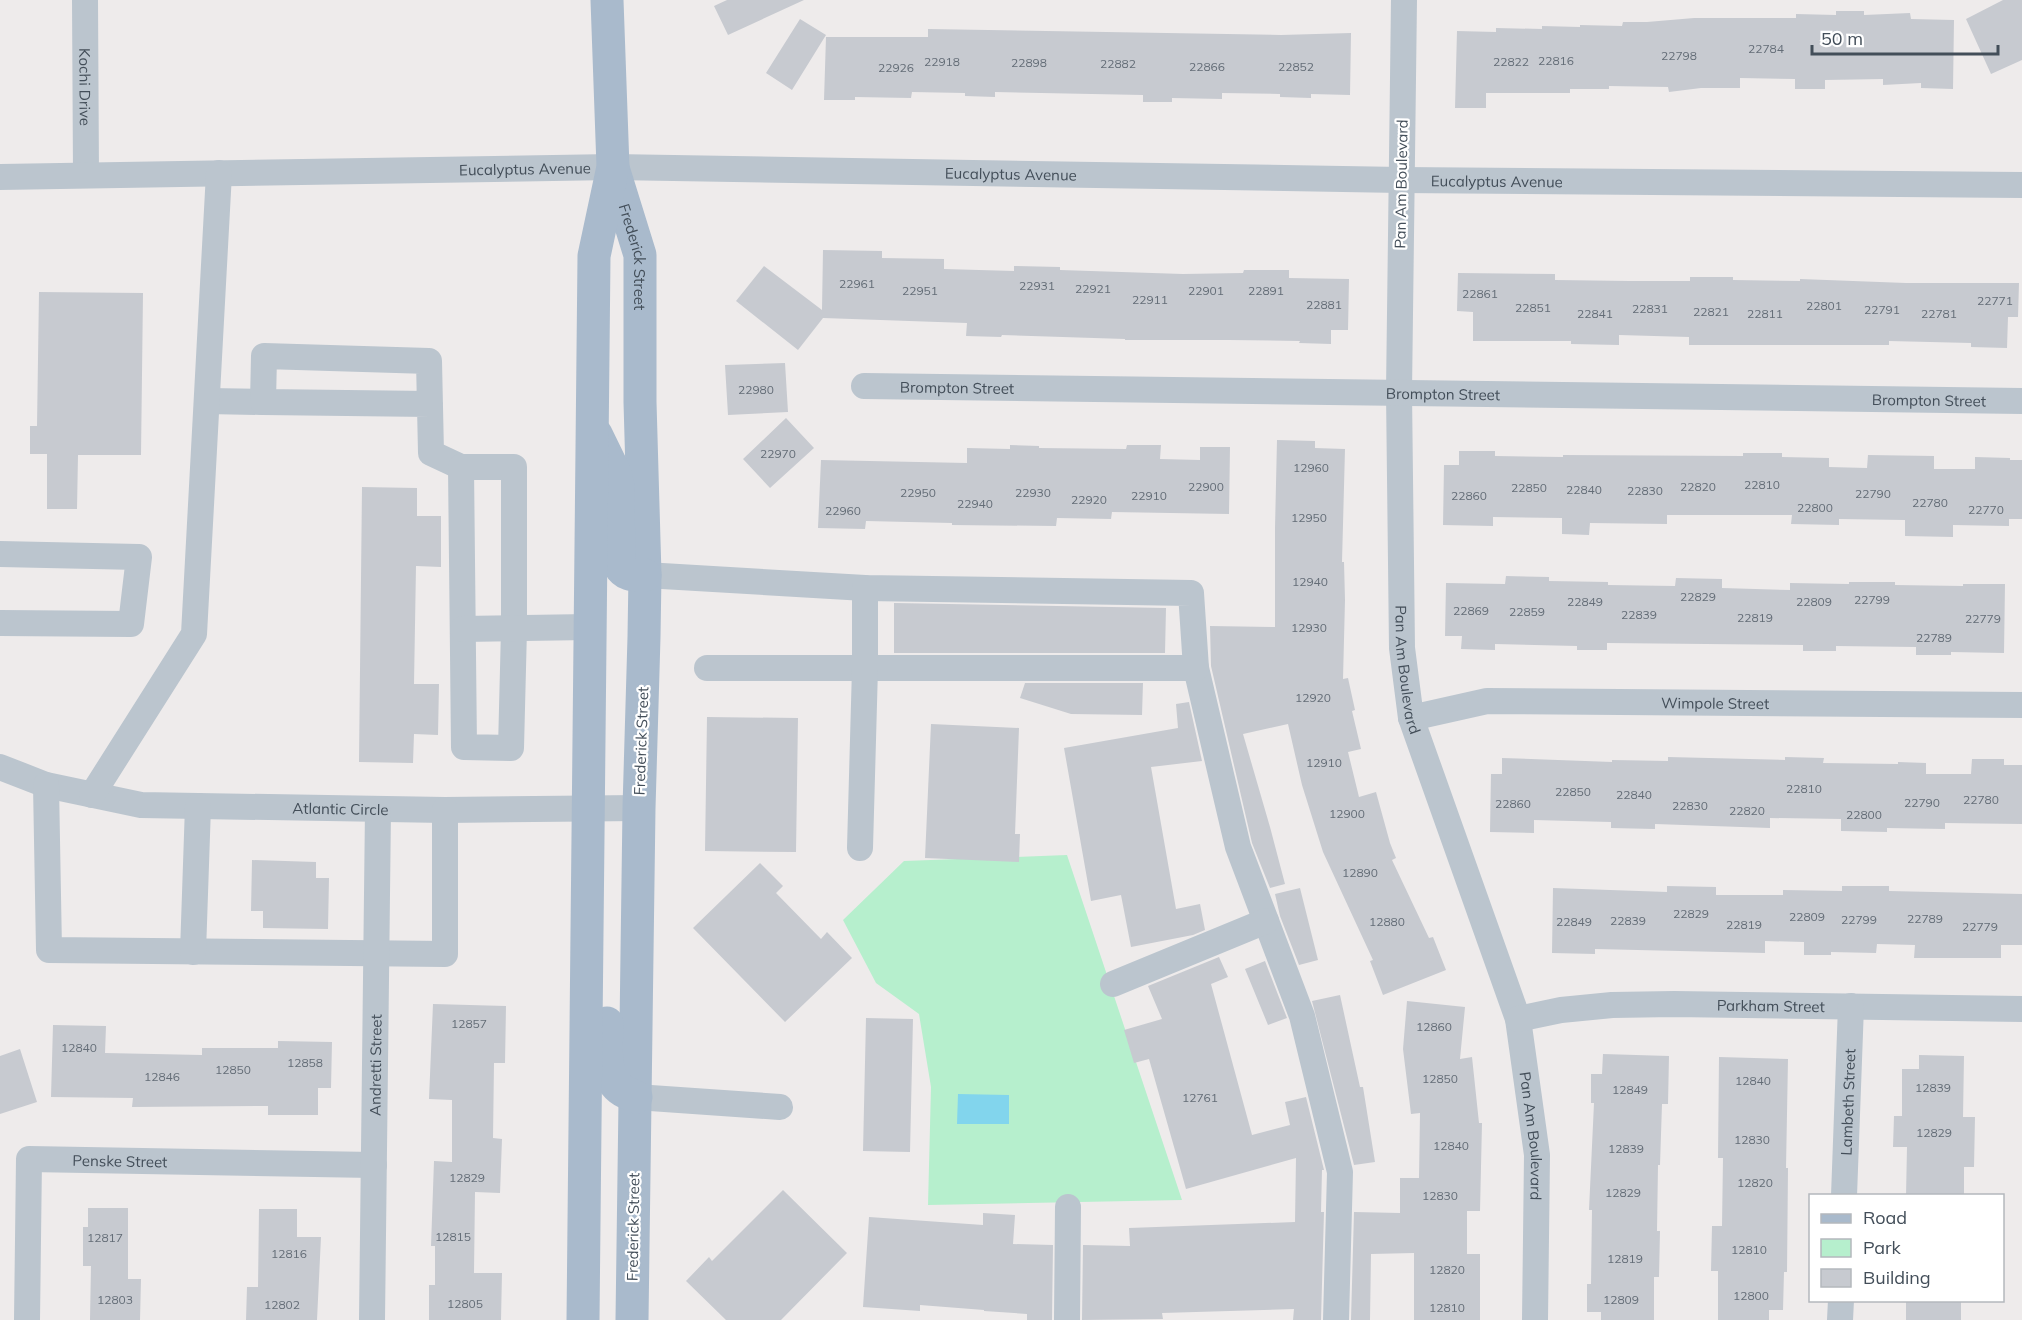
<svg xmlns="http://www.w3.org/2000/svg" width="2022" height="1320" viewBox="0 0 2022 1320" font-family="Mulish,sans-serif">
	<style>
		.green { fill: #b6efcd }
		.water { fill: #82d5ed }
		.building { fill: #c7cad0 }
		.lines { fill: none; stroke-linecap: round; stroke-linejoin: round }
		.minor { stroke: #bbc5ce; stroke-width: 26 }
		.major { stroke: #a9bacc; stroke-width: 33 }
		.labels { text-anchor: middle; dominant-baseline: central; stroke-width: 4.5; stroke-linejoin: round; paint-order: stroke }
		.number-label { font-size: 12px; fill: #646d77 }
		.street-label { font-size: 15px; fill: #434e59; stroke: #fff }
	</style>
	<rect width="100%" height="100%" fill="#eeebeb"/>
	<!-- green -->
	<path class="green" d="M 1067,855 L 1182,1200 L 928,1205 L 931,1087 L 919,1014 L 876,983 L 843,920 L 904,861 Z"/>
	<!-- water -->
	<path class="water" d="M 958,1094 L 1009,1095 L 1009,1124 L 957,1124 Z"/>
	<!-- building -->
	<path class="building" d="M 727,0 L 804,0 L 728,35 L 714,6 Z
		M 2003,0 L 2022,0 L 2022,60 L 1991,74 L 1966,19 Z
		M 1836,11 L 1864,11 L 1864,15 L 1910,13 L 1911,19 L 1954,20 L 1953,89 L 1921,88 L 1921,83 L 1883,85 L 1883,79 L 1825,80 L 1825,89 L 1795,89 L 1795,79 L 1740,78 L 1740,88 L 1701,88 L 1669,92 L 1668,87 L 1609,86 L 1609,89 L 1570,89 L 1570,93 L 1486,93 L 1486,108 L 1455,108 L 1457,31 L 1496,32 L 1496,28 L 1542,29 L 1542,26 L 1580,27 L 1580,25 L 1622,26 L 1623,22 L 1647,22 L 1694,18 L 1796,18 L 1796,14 L 1836,15 Z
		M 800,19 L 826,35 L 792,90 L 766,73 Z
		M 928,29 L 1281,35 L 1351,33 L 1350,95 L 1311,94 L 1311,98 L 1280,97 L 1280,94 L 1222,93 L 1222,99 L 1172,98 L 1172,102 L 1143,102 L 1143,95 L 995,92 L 995,97 L 965,96 L 965,93 L 912,92 L 911,98 L 855,97 L 855,100 L 824,100 L 826,37 L 928,37 Z
		M 823,250 L 882,251 L 882,258 L 944,259 L 944,269 L 1014,271 L 1014,266 L 1060,267 L 1060,270 L 1183,274 L 1243,273 L 1244,270 L 1289,270 L 1289,278 L 1349,279 L 1348,330 L 1331,330 L 1331,344 L 1299,343 L 1300,341 L 1229,340 L 1125,340 L 1125,339 L 1002,335 L 1001,337 L 966,336 L 967,323 L 823,318 L 798,350 L 736,301 L 764,266 L 822,310 Z
		M 1458,273 L 1555,274 L 1555,280 L 1629,281 L 1690,281 L 1690,277 L 1733,277 L 1733,280 L 1800,281 L 1800,279 L 1906,283 L 2019,283 L 2018,317 L 2008,317 L 2007,348 L 1971,347 L 1971,343 L 1889,341 L 1889,345 L 1689,345 L 1689,337 L 1619,335 L 1619,345 L 1571,344 L 1571,341 L 1473,341 L 1473,312 L 1457,311 Z
		M 39,292 L 143,293 L 141,455 L 78,455 L 77,509 L 47,509 L 47,454 L 30,454 L 30,426 L 37,426 Z
		M 785,363 L 788,412 L 728,415 L 725,365 Z
		M 786,418 L 814,448 L 770,488 L 743,459 Z
		M 1277,440 L 1315,441 L 1315,448 L 1345,449 L 1342,562 L 1344,562 L 1345,600 L 1343,679 L 1348,678 L 1355,710 L 1352,711 L 1361,749 L 1348,752 L 1359,797 L 1376,792 L 1390,843 L 1396,858 L 1392,860 L 1429,938 L 1433,937 L 1446,970 L 1383,995 L 1370,961 L 1373,960 L 1323,852 L 1302,785 L 1288,724 L 1243,734 L 1270,827 L 1285,884 L 1270,888 L 1252,843 L 1211,666 L 1210,626 L 1275,627 L 1275,528 Z
		M 1010,445 L 1039,446 L 1039,448 L 1126,449 L 1127,445 L 1161,445 L 1160,459 L 1200,460 L 1200,447 L 1230,447 L 1229,514 L 1112,512 L 1111,519 L 1057,518 L 1056,526 L 952,525 L 952,523 L 866,521 L 865,529 L 818,528 L 821,460 L 967,463 L 967,448 L 1010,449 Z
		M 1459,451 L 1495,451 L 1495,456 L 1563,457 L 1563,455 L 1743,456 L 1743,453 L 1782,453 L 1782,457 L 1829,458 L 1829,467 L 1867,468 L 1868,455 L 1934,456 L 1934,469 L 1975,469 L 1975,457 L 2010,458 L 2010,460 L 2022,460 L 2022,519 L 2009,519 L 2009,526 L 1953,525 L 1953,537 L 1905,536 L 1905,520 L 1839,519 L 1839,525 L 1791,524 L 1792,515 L 1667,515 L 1667,524 L 1590,523 L 1589,535 L 1562,534 L 1562,518 L 1493,517 L 1493,526 L 1443,525 L 1444,465 L 1459,465 Z
		M 362,487 L 417,488 L 417,516 L 441,516 L 441,567 L 416,566 L 414,684 L 439,684 L 438,735 L 414,734 L 413,763 L 359,762 Z
		M 1506,576 L 1549,577 L 1549,581 L 1608,582 L 1608,585 L 1675,586 L 1676,578 L 1722,579 L 1722,588 L 1790,590 L 1790,583 L 1849,584 L 1849,582 L 1895,582 L 1895,585 L 1963,586 L 1963,584 L 2005,584 L 2004,653 L 1951,652 L 1951,655 L 1916,655 L 1916,647 L 1836,646 L 1836,651 L 1803,651 L 1803,645 L 1607,643 L 1607,650 L 1577,650 L 1577,646 L 1495,644 L 1495,650 L 1461,649 L 1462,636 L 1445,636 L 1446,583 L 1505,584 Z
		M 894,603 L 1166,608 L 1165,653 L 894,653 Z
		M 1025,683 L 1143,683 L 1142,715 L 1071,714 L 1020,698 Z
		M 1189,702 L 1202,761 L 1151,767 L 1176,909 L 1200,904 L 1205,930 L 1193,935 L 1131,947 L 1121,895 L 1091,901 L 1064,748 L 1178,728 L 1176,704 Z
		M 707,717 L 798,718 L 796,852 L 705,851 Z
		M 931,724 L 1019,728 L 1015,834 L 1020,834 L 1019,862 L 925,858 Z
		M 1668,757 L 1785,760 L 1785,757 L 1824,758 L 1823,763 L 1898,764 L 1898,762 L 1926,763 L 1926,774 L 1971,774 L 1972,759 L 2004,759 L 2004,765 L 2022,765 L 2022,824 L 1945,823 L 1945,829 L 1887,828 L 1887,832 L 1841,831 L 1841,819 L 1770,818 L 1770,828 L 1655,824 L 1655,829 L 1611,828 L 1611,822 L 1534,820 L 1534,833 L 1490,832 L 1491,774 L 1502,774 L 1502,758 L 1612,762 L 1612,760 L 1668,761 Z
		M 252,860 L 316,862 L 316,878 L 329,878 L 328,929 L 263,928 L 263,911 L 251,911 Z
		M 760,863 L 783,886 L 776,893 L 821,939 L 827,932 L 852,958 L 785,1022 L 693,928 Z
		M 1667,886 L 1716,887 L 1716,895 L 1783,895 L 1783,890 L 1842,891 L 1842,886 L 1889,886 L 1889,891 L 2022,894 L 2022,945 L 2001,945 L 2001,958 L 1914,958 L 1915,945 L 1877,944 L 1876,953 L 1831,952 L 1831,955 L 1804,955 L 1804,942 L 1765,941 L 1765,953 L 1595,949 L 1595,954 L 1552,953 L 1553,888 L 1667,892 Z
		M 1300,888 L 1318,960 L 1299,965 L 1280,916 L 1275,894 Z
		M 1219,957 L 1228,977 L 1211,984 L 1252,1135 L 1290,1125 L 1285,1102 L 1306,1097 L 1324,1170 L 1322,1170 L 1321,1212 L 1324,1212 L 1321,1320 L 1293,1320 L 1294,1309 L 1162,1313 L 1163,1319 L 1082,1320 L 1083,1245 L 1130,1246 L 1129,1228 L 1295,1222 L 1296,1158 L 1186,1189 L 1149,1059 L 1134,1063 L 1124,1030 L 1162,1019 L 1148,986 Z
		M 1265,961 L 1287,1018 L 1268,1025 L 1245,969 Z
		M 1340,995 L 1360,1087 L 1363,1087 L 1375,1162 L 1354,1165 L 1312,1001 Z
		M 1407,1001 L 1465,1007 L 1460,1059 L 1472,1057 L 1479,1123 L 1482,1123 L 1480,1211 L 1467,1211 L 1467,1254 L 1480,1254 L 1480,1320 L 1414,1320 L 1414,1253 L 1371,1254 L 1370,1320 L 1351,1320 L 1354,1212 L 1400,1213 L 1400,1178 L 1419,1178 L 1420,1113 L 1411,1114 L 1403,1049 Z
		M 433,1004 L 506,1006 L 505,1063 L 494,1063 L 493,1138 L 502,1139 L 500,1193 L 475,1192 L 474,1273 L 502,1273 L 501,1320 L 429,1320 L 429,1285 L 435,1285 L 435,1246 L 431,1246 L 434,1161 L 452,1162 L 452,1100 L 429,1099 Z
		M 866,1018 L 913,1019 L 910,1152 L 863,1151 Z
		M 53,1025 L 106,1026 L 105,1053 L 202,1055 L 202,1048 L 278,1048 L 278,1041 L 332,1042 L 331,1088 L 318,1088 L 318,1115 L 268,1115 L 268,1106 L 132,1107 L 133,1098 L 51,1097 Z
		M 20,1049 L 37,1102 L 0,1114 L 0,1056 Z
		M 1603,1054 L 1669,1056 L 1668,1104 L 1662,1104 L 1660,1165 L 1658,1165 L 1657,1231 L 1660,1231 L 1659,1277 L 1654,1277 L 1654,1320 L 1601,1320 L 1601,1312 L 1587,1312 L 1587,1284 L 1591,1284 L 1592,1210 L 1589,1210 L 1594,1103 L 1591,1103 L 1591,1074 L 1602,1074 Z
		M 1919,1055 L 1964,1056 L 1963,1117 L 1975,1117 L 1974,1167 L 1964,1167 L 1964,1196 L 1906,1196 L 1907,1147 L 1893,1147 L 1894,1116 L 1902,1116 L 1902,1069 L 1919,1069 Z
		M 1719,1057 L 1788,1059 L 1786,1168 L 1788,1168 L 1787,1272 L 1784,1272 L 1783,1310 L 1769,1310 L 1769,1320 L 1718,1320 L 1718,1271 L 1711,1271 L 1712,1226 L 1722,1226 L 1723,1158 L 1718,1158 Z
		M 783,1190 L 847,1253 L 781,1320 L 726,1320 L 686,1281 L 709,1257 L 712,1261 Z
		M 88,1208 L 128,1208 L 128,1279 L 141,1279 L 140,1320 L 90,1320 L 91,1266 L 83,1266 L 83,1227 L 88,1227 Z
		M 259,1209 L 297,1209 L 297,1237 L 321,1237 L 317,1320 L 246,1320 L 247,1287 L 258,1287 Z
		M 983,1213 L 1015,1215 L 1013,1244 L 1053,1245 L 1052,1320 L 1027,1320 L 1027,1314 L 984,1311 L 984,1310 L 920,1305 L 920,1311 L 863,1307 L 869,1217 L 983,1225 Z
		M 1906,1300 L 1961,1300 L 1961,1320 L 1906,1320 Z"/>
	<g class="lines">
		<!-- minor -->
		<g class="minor">
			<path id="s1" d="M 85,0 L 86,175"/>
			<path id="s2" d="M 1404,0 L 1399,392 L 1402,648 L 1411,718 L 1518,1019 L 1537,1155 L 1535,1320"/>
			<path id="s3" d="M 0,177 L 613,167 L 1401,180 L 2022,185"/>
			<path id="s4" d="M 864,386 L 2022,401"/>
			<path d="M 207,401 L 263,402"/>
			<path d="M 430,404 L 263,402 L 264,356 L 429,361 L 431,453 L 461,467"/>
			<path d="M 461,467 L 514,467 L 514,629 L 511,748 L 464,747 Z"/>
			<path d="M 0,554 L 139,557 L 131,624 L 0,623"/>
			<path d="M 645,575 L 865,588 L 1191,593 L 1196,668 L 1238,847 L 1302,1016 L 1340,1172 L 1336,1320"/>
			<path d="M 463,629 L 589,627"/>
			<path d="M 707,668 L 1196,668"/>
			<path id="s5" d="M 1411,718 L 1487,701 L 2022,705"/>
			<path id="s6" d="M 0,767 L 46,785 L 141,805 L 445,810 L 639,808"/>
			<path d="M 46,785 L 49,950 L 445,954 L 445,810"/>
			<path d="M 92,795 L 194,634 L 219,173"/>
			<path d="M 860,848 L 865,668 L 865,588"/>
			<path d="M 193,952 L 198,806"/>
			<path d="M 1113,984 L 1266,921"/>
			<path id="s7" d="M 1518,1019 L 1561,1010 L 1612,1005 L 1674,1004 L 2022,1009"/>
			<path d="M 636,1097 L 780,1107"/>
			<path id="s8" d="M 1844,1196 L 1851,1006"/>
			<path id="s9" d="M 27,1320 L 29,1159 L 374,1165"/>
			<path id="s10" d="M 372,1320 L 378,809"/>
			<path d="M 1067,1320 L 1068,1207"/>
			<path d="M 1840,1320 L 1841,1300"/>
		</g>
		<!-- major -->
		<g class="major">
			<path id="s11" d="M 613,168 L 640,255 L 640,402 L 645,575 L 644,637 L 639,808 L 632,1320"/>
			<path d="M 596,434 L 615,473 L 618,487 L 619,565 C 625,576 633,575 645,575"/>
			<path d="M 607,1023 C 607,1042 602,1074 619,1088 C 623,1092 630,1094 636,1097"/>
			<path d="M 583,1320 L 594,256 L 613,167 L 607,0"/>
		</g>
	</g>
	<g class="labels">
		<!-- number labels -->
		<g class="number-label">
			<text x="1766" y="48">22784</text>
			<text x="1679" y="55">22798</text>
			<text x="1556" y="60">22816</text>
			<text x="942" y="61">22918</text>
			<text x="1511" y="61">22822</text>
			<text x="1029" y="62">22898</text>
			<text x="1118" y="63">22882</text>
			<text x="1207" y="66">22866</text>
			<text x="1296" y="66">22852</text>
			<text x="896" y="67">22926</text>
			<text x="857" y="283">22961</text>
			<text x="1037" y="285">22931</text>
			<text x="1093" y="288">22921</text>
			<text x="920" y="290">22951</text>
			<text x="1206" y="290">22901</text>
			<text x="1266" y="290">22891</text>
			<text x="1480" y="293">22861</text>
			<text x="1150" y="299">22911</text>
			<text x="1995" y="300">22771</text>
			<text x="1324" y="304">22881</text>
			<text x="1824" y="305">22801</text>
			<text x="1533" y="307">22851</text>
			<text x="1650" y="308">22831</text>
			<text x="1882" y="309">22791</text>
			<text x="1711" y="311">22821</text>
			<text x="1595" y="313">22841</text>
			<text x="1765" y="313">22811</text>
			<text x="1939" y="313">22781</text>
			<text x="756" y="389">22980</text>
			<text x="778" y="453">22970</text>
			<text x="1311" y="467">12960</text>
			<text x="1762" y="484">22810</text>
			<text x="1206" y="486">22900</text>
			<text x="1698" y="486">22820</text>
			<text x="1529" y="487">22850</text>
			<text x="1584" y="489">22840</text>
			<text x="1645" y="490">22830</text>
			<text x="918" y="492">22950</text>
			<text x="1033" y="492">22930</text>
			<text x="1873" y="493">22790</text>
			<text x="1149" y="495">22910</text>
			<text x="1469" y="495">22860</text>
			<text x="1089" y="499">22920</text>
			<text x="1930" y="502">22780</text>
			<text x="975" y="503">22940</text>
			<text x="1815" y="507">22800</text>
			<text x="1986" y="509">22770</text>
			<text x="843" y="510">22960</text>
			<text x="1309" y="517">12950</text>
			<text x="1310" y="581">12940</text>
			<text x="1698" y="596">22829</text>
			<text x="1872" y="599">22799</text>
			<text x="1585" y="601">22849</text>
			<text x="1814" y="601">22809</text>
			<text x="1471" y="610">22869</text>
			<text x="1527" y="611">22859</text>
			<text x="1639" y="614">22839</text>
			<text x="1755" y="617">22819</text>
			<text x="1983" y="618">22779</text>
			<text x="1309" y="627">12930</text>
			<text x="1934" y="637">22789</text>
			<text x="1313" y="697">12920</text>
			<text x="1324" y="762">12910</text>
			<text x="1804" y="788">22810</text>
			<text x="1573" y="791">22850</text>
			<text x="1634" y="794">22840</text>
			<text x="1981" y="799">22780</text>
			<text x="1922" y="802">22790</text>
			<text x="1513" y="803">22860</text>
			<text x="1690" y="805">22830</text>
			<text x="1747" y="810">22820</text>
			<text x="1347" y="813">12900</text>
			<text x="1864" y="814">22800</text>
			<text x="1360" y="872">12890</text>
			<text x="1691" y="913">22829</text>
			<text x="1807" y="916">22809</text>
			<text x="1925" y="918">22789</text>
			<text x="1859" y="919">22799</text>
			<text x="1628" y="920">22839</text>
			<text x="1387" y="921">12880</text>
			<text x="1574" y="921">22849</text>
			<text x="1744" y="924">22819</text>
			<text x="1980" y="926">22779</text>
			<text x="469" y="1023">12857</text>
			<text x="1434" y="1026">12860</text>
			<text x="79" y="1047">12840</text>
			<text x="305" y="1062">12858</text>
			<text x="233" y="1069">12850</text>
			<text x="162" y="1076">12846</text>
			<text x="1440" y="1078">12850</text>
			<text x="1753" y="1080">12840</text>
			<text x="1933" y="1087">12839</text>
			<text x="1630" y="1089">12849</text>
			<text x="1200" y="1097">12761</text>
			<text x="1934" y="1132">12829</text>
			<text x="1752" y="1139">12830</text>
			<text x="1451" y="1145">12840</text>
			<text x="1626" y="1148">12839</text>
			<text x="467" y="1177">12829</text>
			<text x="1755" y="1182">12820</text>
			<text x="1623" y="1192">12829</text>
			<text x="1440" y="1195">12830</text>
			<text x="453" y="1236">12815</text>
			<text x="105" y="1237">12817</text>
			<text x="1749" y="1249">12810</text>
			<text x="289" y="1253">12816</text>
			<text x="1625" y="1258">12819</text>
			<text x="1447" y="1269">12820</text>
			<text x="1751" y="1295">12800</text>
			<text x="115" y="1299">12803</text>
			<text x="1621" y="1299">12809</text>
			<text x="465" y="1303">12805</text>
			<text x="282" y="1304">12802</text>
			<text x="1447" y="1307">12810</text>
		</g>
		<!-- street labels -->
		<g class="street-label">
			<text stroke="none"><textPath href="#s1" startOffset="87">Kochi Drive</textPath></text>
			<text stroke="none"><textPath href="#s3" startOffset="525">Eucalyptus Avenue</textPath></text>
			<text stroke="none"><textPath href="#s3" startOffset="1011">Eucalyptus Avenue</textPath></text>
			<text stroke="none"><textPath href="#s3" startOffset="1497">Eucalyptus Avenue</textPath></text>
			<text transform="translate(1401 184) rotate(-89)">Pan Am Boulevard</text>
			<text stroke="none"><textPath href="#s11" startOffset="92">Frederick Street</textPath></text>
			<text stroke="none"><textPath href="#s4" startOffset="93">Brompton Street</textPath></text>
			<text stroke="none"><textPath href="#s4" startOffset="579">Brompton Street</textPath></text>
			<text stroke="none"><textPath href="#s4" startOffset="1065">Brompton Street</textPath></text>
			<text stroke="none"><textPath href="#s2" startOffset="670">Pan Am Boulevard</textPath></text>
			<text stroke="none"><textPath href="#s5" startOffset="306">Wimpole Street</textPath></text>
			<text transform="translate(641 741) rotate(-88)">Frederick Street</text>
			<text stroke="none"><textPath href="#s6" startOffset="346">Atlantic Circle</textPath></text>
			<text stroke="none"><textPath href="#s7" startOffset="254">Parkham Street</textPath></text>
			<text stroke="none"><textPath href="#s10" startOffset="255">Andretti Street</textPath></text>
			<text stroke="none"><textPath href="#s8" startOffset="94">Lambeth Street</textPath></text>
			<text stroke="none"><textPath href="#s2" startOffset="1156">Pan Am Boulevard</textPath></text>
			<text stroke="none"><textPath href="#s9" startOffset="252">Penske Street</textPath></text>
			<text transform="translate(633 1227) rotate(-89)">Frederick Street</text>
		</g>
	</g>
	<!-- legend -->
	<rect x="1809" y="1194" width="195" height="108" fill="#ffffff" stroke="#b4b8bd" stroke-width="1.5"/>
	<rect x="1821" y="1214" width="30" height="9" fill="#a9bacc" stroke="#b4b8bd" stroke-width="1.5"/>
	<text x="1863" y="1224" font-size="18" fill="#434e59">Road</text>
	<rect x="1821" y="1239" width="30" height="18" fill="#b6efcd" stroke="#b4b8bd" stroke-width="1.5"/>
	<text x="1863" y="1254" font-size="18" fill="#434e59">Park</text>
	<rect x="1821" y="1269" width="30" height="18" fill="#c7cad0" stroke="#b4b8bd" stroke-width="1.5"/>
	<text x="1863" y="1284" font-size="18" fill="#434e59">Building</text>
	<!-- scale -->
	<path d="M1812 45v9h186v-9" fill="none" stroke="#434e59" stroke-width="3"/>
	<text x="1821" y="45" font-size="18" fill="#434e59" stroke="#ffffff" stroke-width="4.5" paint-order="stroke">50 m</text>
</svg>
